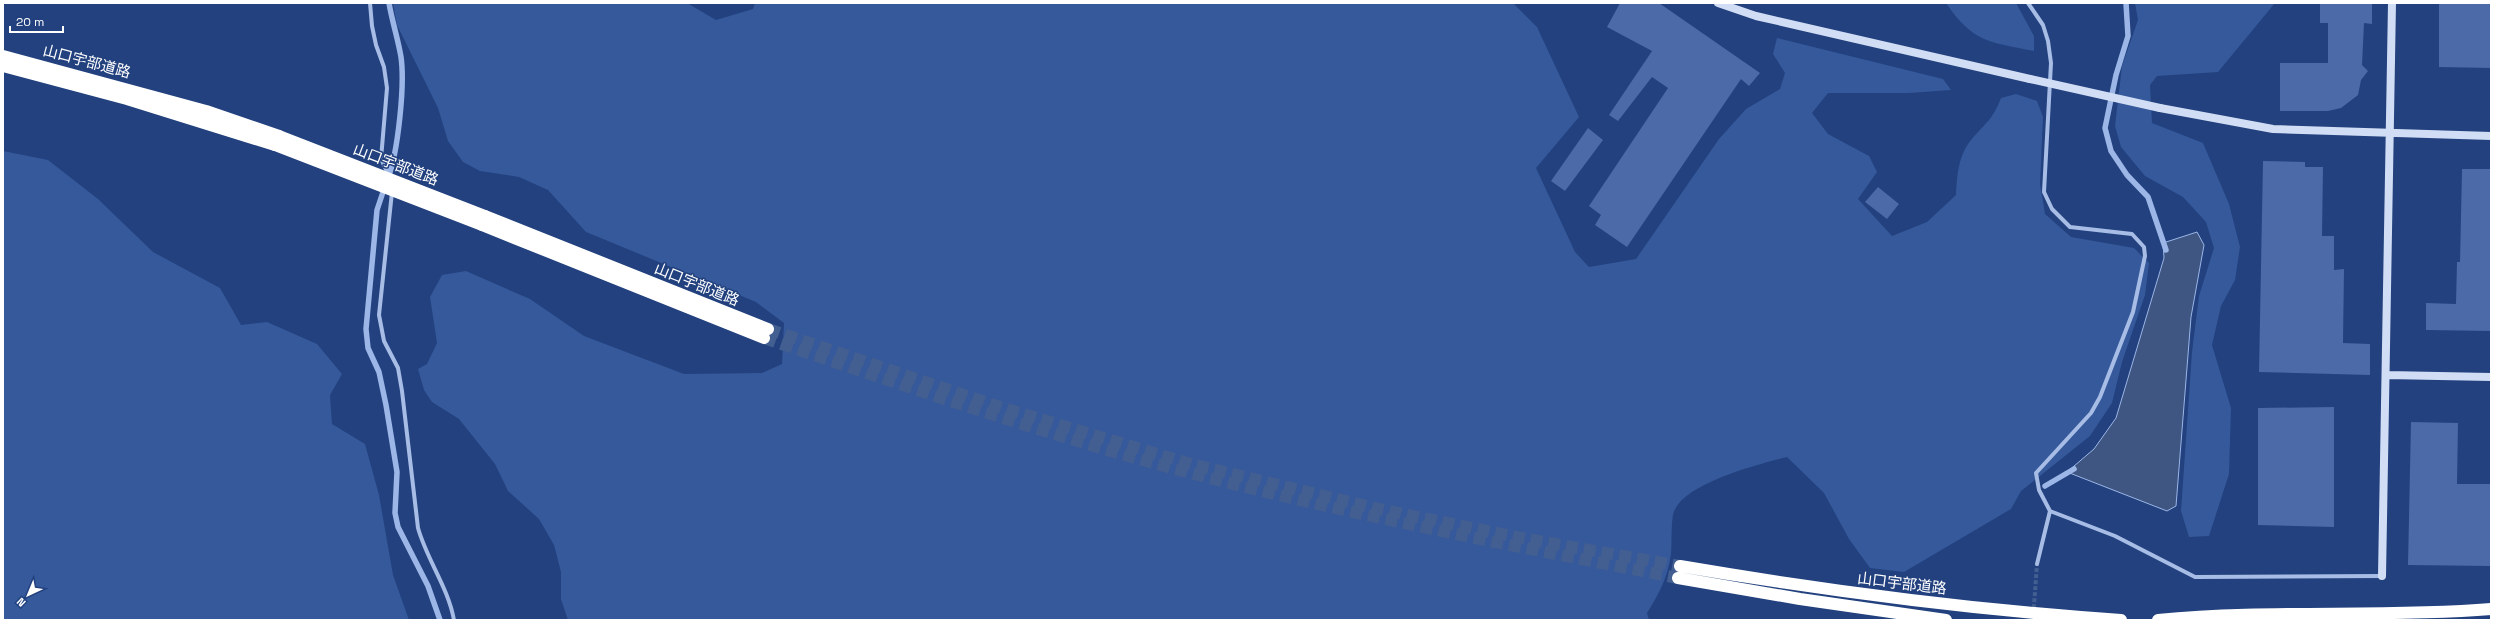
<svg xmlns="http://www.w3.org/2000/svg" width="2494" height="623" viewBox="0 0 2494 623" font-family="'Space Grotesk','Noto Sans JP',sans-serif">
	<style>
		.green { fill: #35599b }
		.water { fill: #3f5683; stroke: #9bb6e7 }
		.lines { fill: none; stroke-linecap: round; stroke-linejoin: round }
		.stream { stroke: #9bb6e7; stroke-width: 5.5 }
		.building { fill: #4b6aa7 }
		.street-tunnel { stroke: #435e91; stroke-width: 4; stroke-dasharray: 4 2; stroke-linecap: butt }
		.highway-tunnel { stroke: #435e91; stroke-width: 12; stroke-dasharray: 12 6; stroke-linecap: butt }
		.street { stroke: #a7bde6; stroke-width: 4 }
		.secondary { stroke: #d1ddf5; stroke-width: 8 }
		.highway { stroke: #fff; stroke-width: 12 }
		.secondary-bridge { stroke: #d1ddf5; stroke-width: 8 }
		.highway-bridge { stroke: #fff; stroke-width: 12 }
		.labels { text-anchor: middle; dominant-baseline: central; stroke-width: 3; stroke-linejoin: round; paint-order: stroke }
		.street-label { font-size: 15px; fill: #fff; stroke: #22417e }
	</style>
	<rect width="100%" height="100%" fill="#22417e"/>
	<!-- green -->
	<path class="green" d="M 393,3 L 687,3 L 716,20 L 753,9 L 755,3 L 1513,3 L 1537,27 L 1579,117 L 1536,168 L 1575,252 L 1589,267 L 1636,259 L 1719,139 L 1746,109 L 1780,89 L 1785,73 L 1773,54 L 1777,38 L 1943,79 L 1951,90 L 1909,93 L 1828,93 L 1812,113 L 1828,134 L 1869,156 L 1877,172 L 1858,199 L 1892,236 L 1927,222 L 1956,195 C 1957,176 1958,156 1971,140 C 1986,122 1992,121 2001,98 L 2016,94 L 2037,101 L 2043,117 L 2040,184 L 2045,214 L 2071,237 L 2134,248 L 2149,263 L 2145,295 L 2122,362 L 2112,403 L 2090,436 L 2021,491 L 2011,509 L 1904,572 L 1870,568 L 1849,539 L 1824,493 L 1787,457 C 1760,464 1679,484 1673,515 C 1671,527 1672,541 1671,554 C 1668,577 1659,594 1647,613 L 1649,620 L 568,620 L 561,599 L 561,572 L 554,545 L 539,519 L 508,491 L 495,464 L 459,419 L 432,402 L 424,390 L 418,369 L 427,364 L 437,343 L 430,297 L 442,275 L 466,271 L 530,299 L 584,336 L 684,374 L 762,373 L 782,364 L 784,323 L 756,302 L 586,232 L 548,190 L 519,177 L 480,171 L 463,162 L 448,141 L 438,108 L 397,25 Z
		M 1946,3 L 2016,3 L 2034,36 L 2034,51 C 1990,42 1973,43 1946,3 Z
		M 2135,3 L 2275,3 L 2218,72 L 2157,76 L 2150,85 L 2152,123 L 2203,143 L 2229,204 L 2240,247 L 2235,280 L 2221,306 L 2212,345 L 2231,408 L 2229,474 L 2209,536 L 2189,537 L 2181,511 L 2192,352 L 2199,296 L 2214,248 L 2206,222 L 2183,197 L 2145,176 L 2121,147 L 2115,126 L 2122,66 L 2138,20 Z
		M 3,151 L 48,160 L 98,199 L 153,252 L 220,288 L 241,325 L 267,322 L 317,344 L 342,374 L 330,395 L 332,424 L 365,444 L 379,495 L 393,575 L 409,620 L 3,620 Z"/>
	<!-- water -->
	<path class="water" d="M 2197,232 L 2204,245 L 2191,317 L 2176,506 L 2167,511 L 2067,472 L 2094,449 L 2116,418 L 2164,258 L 2163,243 Z"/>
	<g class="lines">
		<!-- stream -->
		<path class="stream" d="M 2126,3 L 2128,36 L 2116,75 L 2105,128 L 2111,151 L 2127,175 L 2148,197 L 2166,250
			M 388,178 C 398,152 405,85 401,57 C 398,39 392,21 389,3
			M 385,186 L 377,210 L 366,329 L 368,348 L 379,372 L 386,405 L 397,472 L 395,513 L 398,527 L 428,586 L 440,620
			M 2045,486 L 2074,469"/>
	</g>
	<!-- building -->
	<path class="building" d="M 1620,3 L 1659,3 L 1760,73 L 1749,86 L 1741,79 L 1627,247 L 1595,225 L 1601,215 L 1589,206 L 1668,88 L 1652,77 L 1618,121 L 1609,115 L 1652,51 L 1607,27 Z
		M 2320,3 L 2372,3 L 2372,24 L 2364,23 L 2362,65 L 2368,71 L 2361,80 L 2358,95 L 2341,108 L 2328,111 L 2280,111 L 2280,63 L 2328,63 L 2328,23 L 2320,23 Z
		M 2439,3 L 2491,3 L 2491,68 L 2439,67 Z
		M 1588,128 L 1603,140 L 1565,191 L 1551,181 Z
		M 2263,161 L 2305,162 L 2305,167 L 2323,167 L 2322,236 L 2334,236 L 2334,270 L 2344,269 L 2343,343 L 2370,344 L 2370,375 L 2259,372 Z
		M 2462,169 L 2491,169 L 2491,331 L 2426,330 L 2426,303 L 2456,304 L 2457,262 L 2460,262 Z
		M 1878,187 L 1899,204 L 1887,219 L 1865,202 Z
		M 2334,407 L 2334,527 L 2258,525 L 2258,408 Z
		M 2411,422 L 2458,423 L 2457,484 L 2491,484 L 2490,566 L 2408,565 Z"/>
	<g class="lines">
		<!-- street-tunnel -->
		<path class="street-tunnel" d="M 2033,620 L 2037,564"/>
		<!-- highway-tunnel -->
		<path class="highway-tunnel" d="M 768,329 L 997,406 L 1191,464 L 1379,509 L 1522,538 L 1680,566
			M 764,338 C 905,386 1046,435 1190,473 C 1351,515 1514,546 1678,578"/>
		<!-- street -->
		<path class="street" d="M 370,3 L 372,26 L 376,45 L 384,67 L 387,88 L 381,159 L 389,176
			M 2028,3 L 2043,25 L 2048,41 L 2051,63 L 2044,192 L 2052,209 L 2070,227 L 2132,234 L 2144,247 L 2145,256 L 2133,312 L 2100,397 L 2091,413 L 2036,473 L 2039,490 L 2050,511
			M 392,192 L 379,315 L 384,341 L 398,368 L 402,391 L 418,528 C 427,560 448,587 454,620
			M 2037,564 L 2050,511 L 2115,536 L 2195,577 L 2382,576"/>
		<!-- secondary -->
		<path class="secondary" d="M 1718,3 L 1756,16 L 2030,79
			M 2160,108 L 2273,129 L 2491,136
			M 2387,375 L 2491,377
			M 2382,576 L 2392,3"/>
		<!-- highway -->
		<path class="highway" d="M 3,56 L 206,111 L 279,136
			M 3,66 L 127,99 L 275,145
			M 485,216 L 768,329
			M 482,225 L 764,338
			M 1680,566 C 1827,591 1973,610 2121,620
			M 1678,578 L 1800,599 L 1946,620
			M 2158,620 C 2269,609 2380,618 2491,609"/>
		<!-- secondary-bridge -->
		<path class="secondary-bridge" d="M 2030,79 L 2160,108"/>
		<!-- highway-bridge -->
		<path class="highway-bridge" d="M 279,136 L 485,216
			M 275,145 L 482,225"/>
	</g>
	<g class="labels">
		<!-- street labels -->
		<g class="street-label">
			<text transform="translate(87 61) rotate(15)">山口宇部道路</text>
			<text transform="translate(396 164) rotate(21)">山口宇部道路</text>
			<text transform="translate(697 284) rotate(22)">山口宇部道路</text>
			<text transform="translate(1902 583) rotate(7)">山口宇部道路</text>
		</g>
	</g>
	<!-- border -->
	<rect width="2494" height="623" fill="none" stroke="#ffffff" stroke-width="8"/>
	<!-- north arrow -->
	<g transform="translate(28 595) rotate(224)" stroke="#22417e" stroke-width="3" paint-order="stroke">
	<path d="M0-3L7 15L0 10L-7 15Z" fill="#ffffff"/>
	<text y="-6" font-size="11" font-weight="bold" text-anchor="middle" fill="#ffffff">N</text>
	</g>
	<!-- scale -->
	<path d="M10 26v6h53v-6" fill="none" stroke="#ffffff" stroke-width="2"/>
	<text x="16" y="26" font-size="12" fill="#ffffff" stroke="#22417e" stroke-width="3" paint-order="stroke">20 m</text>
</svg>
